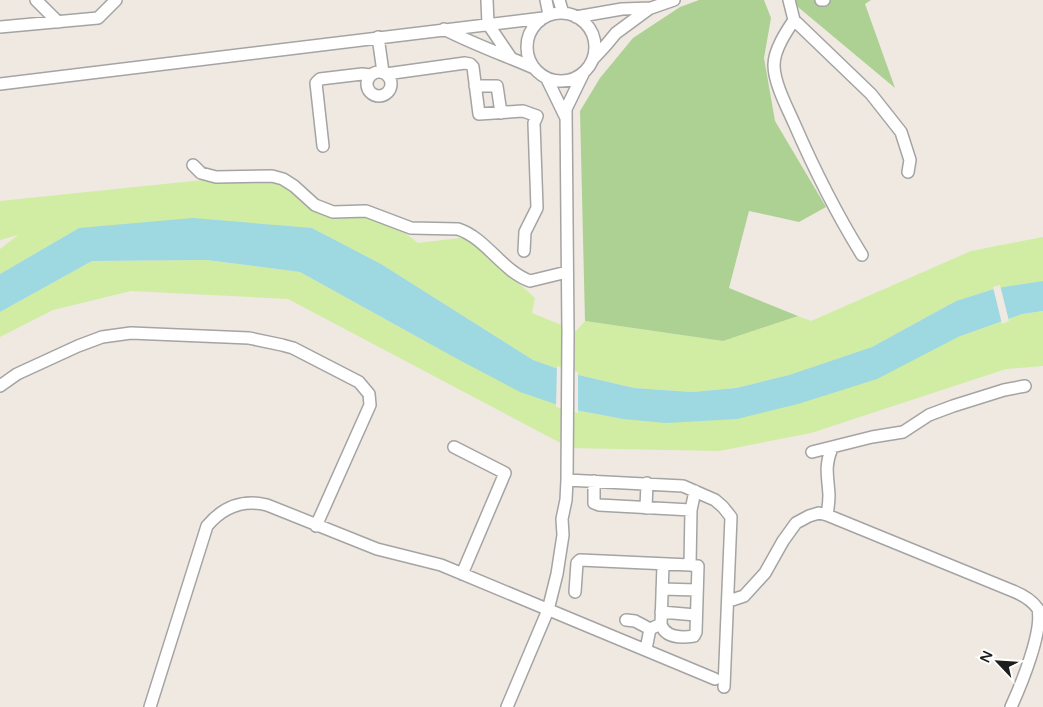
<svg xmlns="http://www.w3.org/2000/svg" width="1043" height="707" viewBox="0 0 1043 707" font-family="'Varela Round',sans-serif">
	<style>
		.grass { fill: #d0eda3 }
		.forest { fill: #acd193 }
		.water { fill: #9ed8e0 }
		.pier { fill: #efe9e1 }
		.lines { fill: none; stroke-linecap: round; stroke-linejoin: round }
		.minor-casing { stroke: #a4a4a4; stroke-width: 14 }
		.minor { stroke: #fff; stroke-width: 11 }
	</style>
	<rect width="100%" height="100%" fill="#efe9e1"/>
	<!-- grass -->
	<path class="grass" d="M 203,180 L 285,181 L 337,216 L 372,216 L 395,225 L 418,243 L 468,237 L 535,298 L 532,313 L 576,331 L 585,321 L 723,341 L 798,316 L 811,321 L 971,251 L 1043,237 L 1043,281 L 997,288 L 956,301 L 872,347 L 789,375 L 736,388 L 692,392 L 634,388 L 570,373 L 533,360 L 381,264 L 312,228 L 79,228 L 0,274 L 0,249 L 18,235 L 0,240 L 0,201 Z
		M 207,260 L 300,272 L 450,355 L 570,409 L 623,419 L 958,337 L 1022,314 L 1043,311 L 1043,366 L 1006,369 L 811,433 L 719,451 L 570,448 L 288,299 L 131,291 L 53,310 L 0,337 L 0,312 L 92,261 Z"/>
	<!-- forest -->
	<path class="forest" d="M 699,0 L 764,0 L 771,18 L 764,58 L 775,121 L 826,207 L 799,222 L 749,211 L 729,288 L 798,316 L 723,341 L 585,321 L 580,111 L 600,78 L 633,38 L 680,7 Z
		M 794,0 L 871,0 L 865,4 L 895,88 L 798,7 Z"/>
	<!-- water -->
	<path class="water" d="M 193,218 L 312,228 L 381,264 L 533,360 L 570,373 L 634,388 L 692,392 L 736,388 L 789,375 L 872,347 L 956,301 L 997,288 L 1043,281 L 1043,311 L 1022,314 L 958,337 L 877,379 L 798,404 L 737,419 L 666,423 L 623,419 L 570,409 L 520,392 L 450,355 L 300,272 L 207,260 L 92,261 L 0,312 L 0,274 L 79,228 Z"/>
	<!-- pier -->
	<path class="pier" d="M 1000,285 L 1009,321 L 1002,324 L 993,287 Z
		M 557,366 L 578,372 L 578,413 L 556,407 Z"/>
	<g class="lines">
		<defs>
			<path id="minor" d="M 36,0 L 58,22
				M 487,0 L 488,24 L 511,58
				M 546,0 L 549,15
				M 559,0 L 563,13
				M 789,0 L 794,20 L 871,94 L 901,132 L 910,160 L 908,172
				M 821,0 L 824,0
				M527 47a34 34 0 1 1 68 0a34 34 0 1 1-68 0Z
				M 576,17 L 622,9 L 651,8 L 674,0
				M 794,20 C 786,32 774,50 774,65 C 774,83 787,107 794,123 C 814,169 836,213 862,255
				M 0,27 L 98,18 L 116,0
				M 444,29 C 473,44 504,55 534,68
				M 378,37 L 383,72
				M 594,58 L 606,45 L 616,33 L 650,8
				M367 84a12 12 0 1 1 24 0a12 12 0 1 1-24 0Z
				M 386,74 L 465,63 L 470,64 L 473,67 L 479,114 L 523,111 L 537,116 L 534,123 L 537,208 L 525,232 L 524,251
				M 547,79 L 566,118
				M 0,84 L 543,18
				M 475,86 L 497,86 L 501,113
				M 323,146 L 316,83 L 320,79 L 362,74 L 371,75
				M 193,165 L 201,173 L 216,177 L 272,176 L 283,179 L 294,186 L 315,205 L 333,212 L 366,211 L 411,228 L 458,229 C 486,238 502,271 530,281 L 567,272
				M 0,386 L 17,374 L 78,346 L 102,337 L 131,333 L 249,338 L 282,345 L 293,348 L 359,382 L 369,394 L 370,405 L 316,526
				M 454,447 L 505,473 L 462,574
				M 812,452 L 872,437 L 903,432 L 929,415 L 953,406 L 1004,390 L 1025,386
				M 567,480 L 683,486 L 715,500 L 723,507 L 731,517 L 724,687
				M 594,481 L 594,503 L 599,505 L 691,510
				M 646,508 L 647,483
				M 827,515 C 828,509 829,502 829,495 C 828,476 824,467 832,448
				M 663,565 L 661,624 C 665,638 681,638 694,636 L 696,632 L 698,566 L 690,565
				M 662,589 L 697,590
				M 575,592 L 577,563 L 580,560 L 690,565 L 691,510 L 695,491
				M 729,601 L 744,596 L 765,573 L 783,541 L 796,523 L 809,516 L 819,513 L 827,515 L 1013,591 C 1023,595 1032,600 1038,609 C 1043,632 1021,685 1011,707
				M 661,612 L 696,615
				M 626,620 L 635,621 L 650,629
				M 646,649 L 650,629 L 661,624
				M 150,707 L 207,526 C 223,507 243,499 267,505 L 377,549 L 441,565 L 715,679
				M 507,707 L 548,610 L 557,574 L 563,535 L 562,519 L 566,500 L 567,480 L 568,333 L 566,109 L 583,74"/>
		</defs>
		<!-- minor casing -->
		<use href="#minor" class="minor-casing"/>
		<!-- minor -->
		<use href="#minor" class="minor"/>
	</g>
	<!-- north arrow -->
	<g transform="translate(998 662) rotate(295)" stroke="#ffffff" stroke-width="4" paint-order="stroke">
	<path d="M0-4L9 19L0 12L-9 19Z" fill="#1d1d1d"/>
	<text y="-8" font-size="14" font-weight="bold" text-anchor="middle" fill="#1d1d1d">N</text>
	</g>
</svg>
